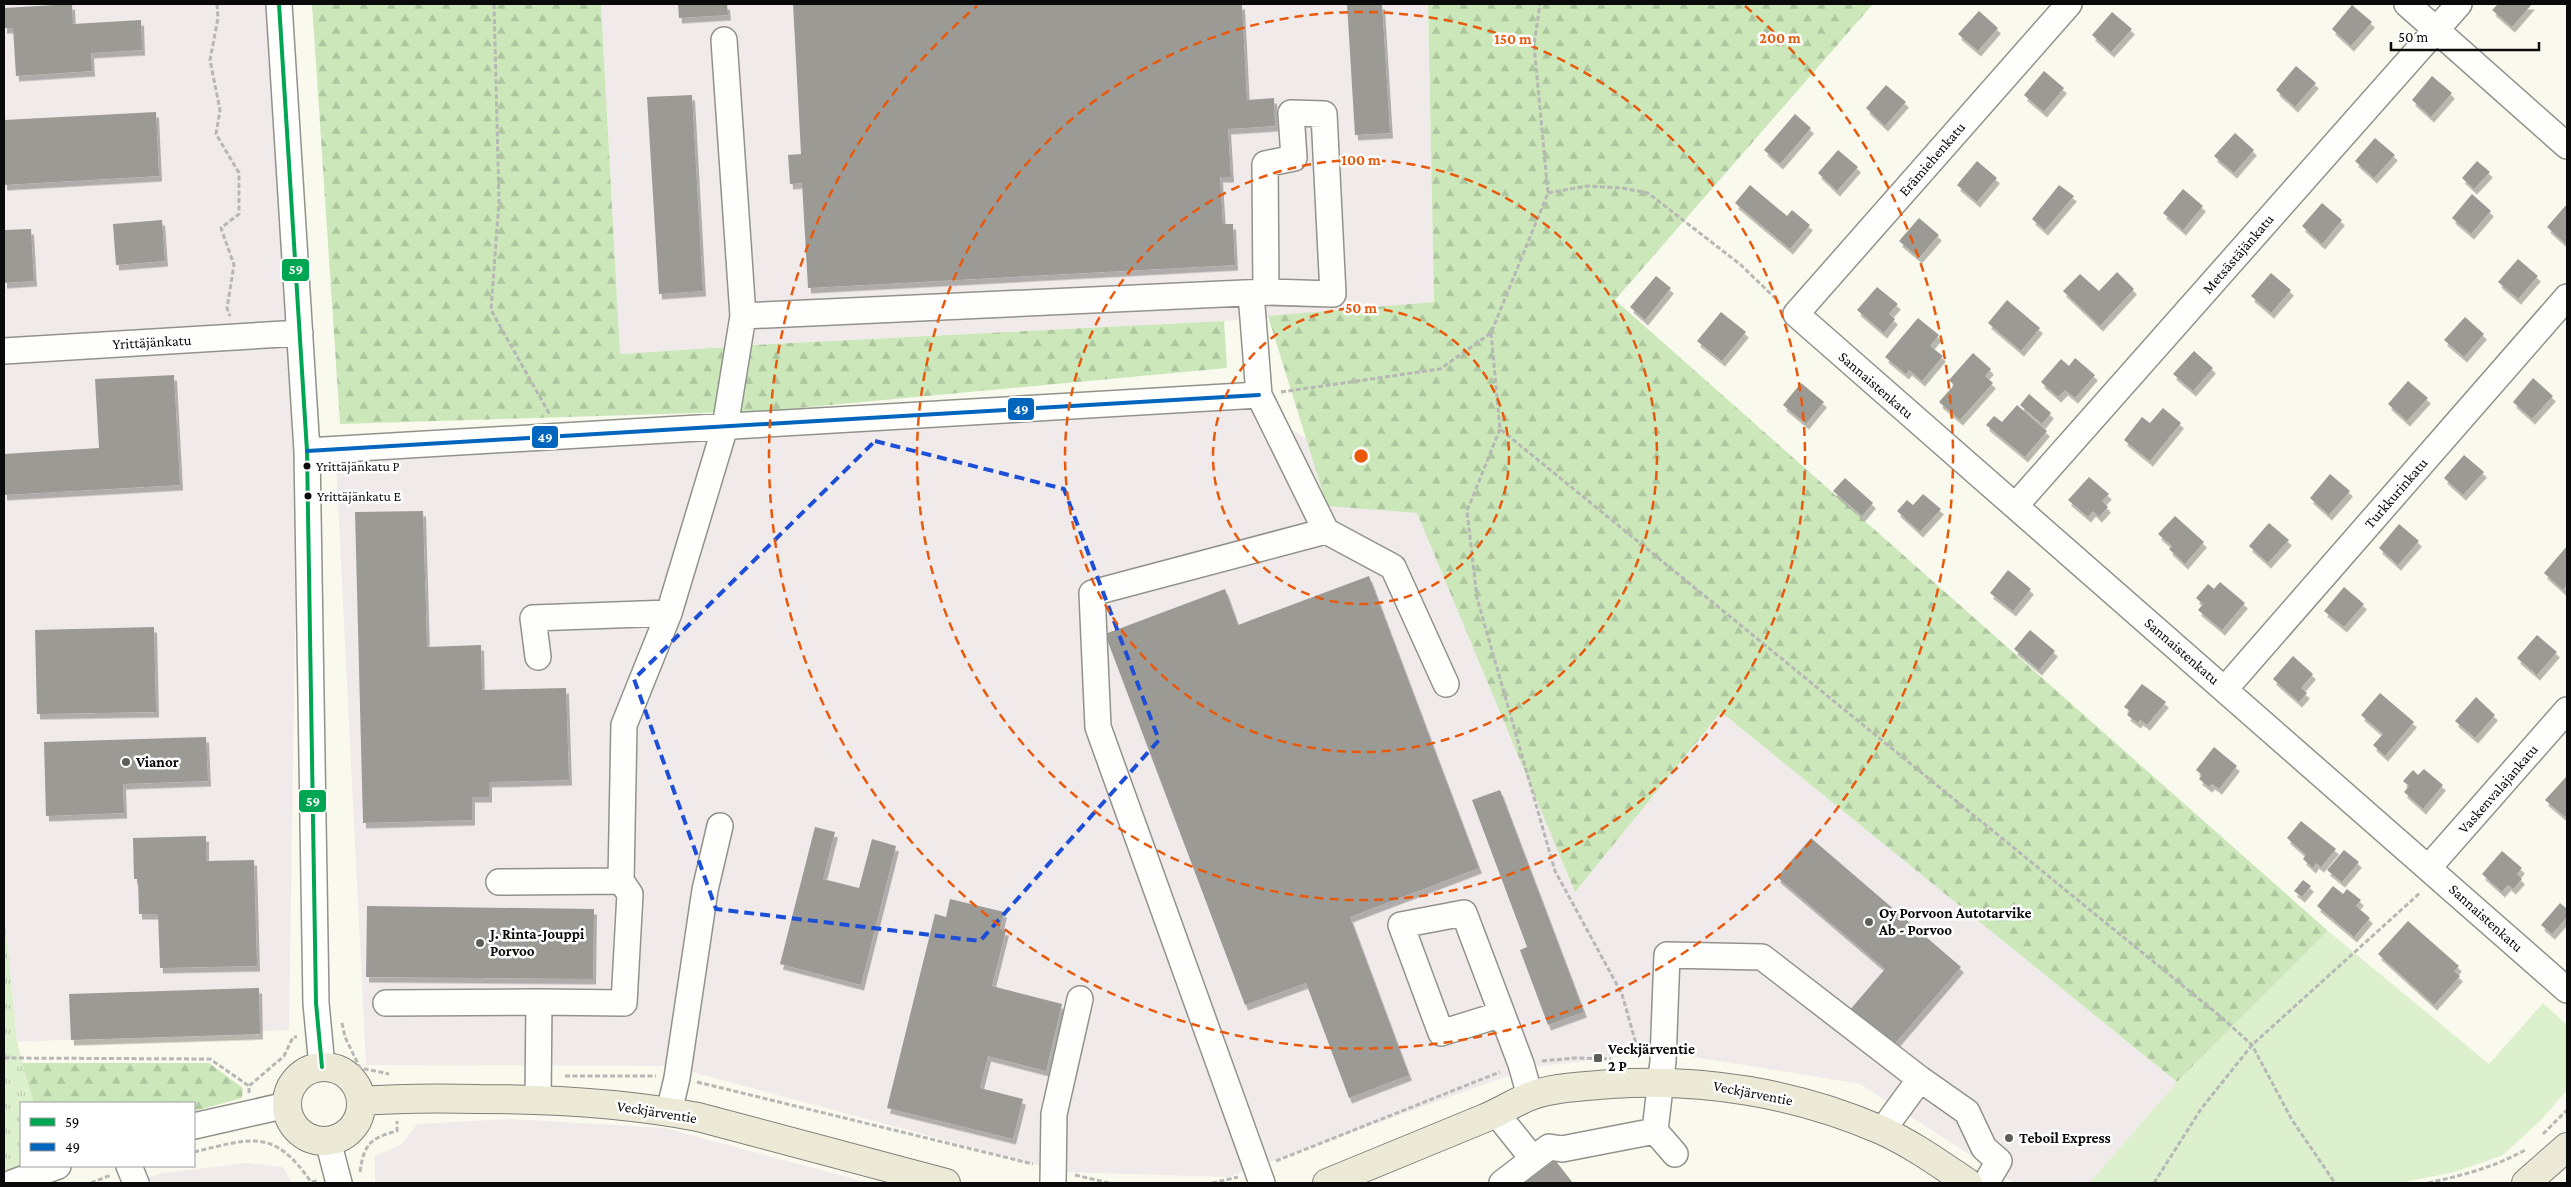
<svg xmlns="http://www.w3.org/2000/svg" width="2571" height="1187" viewBox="0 0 2571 1187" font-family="'Crimson Pro',serif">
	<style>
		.industrial { fill: #f1eaeb }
		.grass { fill: url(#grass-tufts) }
		.forest { fill: url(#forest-firs) }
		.park { fill: #ddf0cd }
		.building { fill: #9c9a94; filter: url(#shadow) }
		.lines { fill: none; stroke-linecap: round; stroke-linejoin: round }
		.minor-casing { stroke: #92928c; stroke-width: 28 }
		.major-casing { stroke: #7f7f7a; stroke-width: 30 }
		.path { stroke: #b7b7b5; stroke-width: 3; stroke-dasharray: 5 2.5; stroke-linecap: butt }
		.minor { stroke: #fefefc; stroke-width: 25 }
		.major { stroke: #ecead6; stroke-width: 28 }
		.bus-1-casing { stroke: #fff; stroke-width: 8 }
		.bus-2-casing { stroke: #fff; stroke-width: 8 }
		.bus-1 { stroke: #00a651; stroke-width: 4 }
		.bus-2 { stroke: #0065bd; stroke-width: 4 }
		.marked { fill: none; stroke: #1d4ed8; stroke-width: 4; stroke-dasharray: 10 6; stroke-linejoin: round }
		.ring { fill: none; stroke: #e8590c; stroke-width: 2.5; stroke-dasharray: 9 6 }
		.bus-dot { fill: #0a0a0a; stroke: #fff; stroke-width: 2 }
		.poi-dot { fill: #5e5e59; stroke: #fff; stroke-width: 2 }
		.labels { text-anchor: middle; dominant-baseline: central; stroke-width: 5; stroke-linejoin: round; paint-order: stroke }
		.bus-label { font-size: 14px; fill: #0a0a0a; stroke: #fff; text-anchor: start }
		.street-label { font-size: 15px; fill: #0a0a0a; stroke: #fff }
		.poi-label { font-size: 15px; font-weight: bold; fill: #0a0a0a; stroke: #fff; text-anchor: start }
		.centre { fill: #e8590c; stroke: #fff; stroke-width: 2.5 }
		.ring-label { font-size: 15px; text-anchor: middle; font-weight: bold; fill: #e8590c; stroke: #fff; stroke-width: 5; stroke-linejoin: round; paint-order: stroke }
		.line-badge { stroke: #fff; stroke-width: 2 }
		.badge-label { font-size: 14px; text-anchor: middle; font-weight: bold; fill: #fff }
	</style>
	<defs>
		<pattern id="grass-tufts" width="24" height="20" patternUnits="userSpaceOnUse" patternTransform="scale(1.25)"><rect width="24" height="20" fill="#ddf0cd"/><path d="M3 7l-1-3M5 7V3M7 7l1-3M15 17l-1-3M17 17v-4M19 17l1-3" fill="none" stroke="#bcccaf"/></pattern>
		<pattern id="forest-firs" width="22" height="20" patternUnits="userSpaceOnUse" patternTransform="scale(1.25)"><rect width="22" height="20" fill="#cce8ba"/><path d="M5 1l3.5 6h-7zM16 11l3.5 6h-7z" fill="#aec69f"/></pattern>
		<filter id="shadow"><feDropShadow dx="3" dy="5.5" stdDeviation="0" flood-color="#0004"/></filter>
	</defs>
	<rect width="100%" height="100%" fill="#faf9ed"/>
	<!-- industrial -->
	<path class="industrial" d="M 4,4 L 273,4 L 298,438 L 289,1030 L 17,1042 L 4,910 Z
		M 601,4 L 1428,4 L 1434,302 L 1224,321 L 771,344 L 620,354 Z
		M 1261,409 L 1721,712 L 2177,1082 L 2089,1183 L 2014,1183 L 1860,1084 L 1664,1052 L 1533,1067 L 1228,1177 L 1063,1172 L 670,1066 L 366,1065 L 336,461 Z
		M 512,1119 L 665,1128 L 869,1183 L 375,1183 L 375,1156 L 402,1144 L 417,1124 Z
		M 248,1163 L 283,1167 L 292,1183 L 131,1183 L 162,1173 Z"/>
	<!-- grass -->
	<path class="grass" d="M 4,910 L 17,1042 L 34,1103 L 21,1103 L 21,1165 L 4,1172 Z"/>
	<!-- forest -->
	<path class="forest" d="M 312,4 L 601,4 L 620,354 L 771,344 L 1224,321 L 1227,368 L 766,411 L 340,424 Z
		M 1428,4 L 1873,4 L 1615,300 L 2328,931 L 2177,1082 L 1721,712 L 1575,892 L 1417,513 L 1327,506 L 1268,316 L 1434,302 Z
		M 22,1063 L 209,1063 L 243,1088 L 242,1098 L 194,1111 L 194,1103 L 34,1103 Z"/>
	<!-- park -->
	<path class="park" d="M 2328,931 L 2489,1064 L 2543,1003 L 2567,1025 L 2567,1090 L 2541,1120 L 2503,1155 L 2455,1172 L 2400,1183 L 2089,1183 L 2177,1082 Z"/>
	<!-- building -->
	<path class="building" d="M 72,4 L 73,24 L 141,20 L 142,50 L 91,53 L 92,71 L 16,76 L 13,28 L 4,28 L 4,8 Z
		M 678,4 L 727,4 L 728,15 L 679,18 Z
		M 793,4 L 1242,4 L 1247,100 L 1274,98 L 1275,126 L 1228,129 L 1231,177 L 1220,177 L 1223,224 L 1233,224 L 1235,265 L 808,288 L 802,183 L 790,184 L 788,155 L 801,154 Z
		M 1347,4 L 1382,4 L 1390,133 L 1355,135 Z
		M 2498,4 L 2532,4 L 2512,27 L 2492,10 Z
		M 2352,5 L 2372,22 L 2351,46 L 2332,29 Z
		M 1979,11 L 1998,28 L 1978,51 L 1958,34 Z
		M 2112,12 L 2132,29 L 2111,52 L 2092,35 Z
		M 2296,66 L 2316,83 L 2295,107 L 2276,90 Z
		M 2044,71 L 2064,88 L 2044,112 L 2024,95 Z
		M 2432,76 L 2452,93 L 2431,117 L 2412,100 Z
		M 1886,85 L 1906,102 L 1885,126 L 1866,108 Z
		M 692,95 L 703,291 L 659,294 L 647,97 Z
		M 156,112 L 159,176 L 4,185 L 4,120 Z
		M 1795,114 L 1811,128 L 1780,164 L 1764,150 Z
		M 2235,133 L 2254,150 L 2234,173 L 2214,156 Z
		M 2375,138 L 2395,155 L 2374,178 L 2355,161 Z
		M 1838,150 L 1858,167 L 1837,191 L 1818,173 Z
		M 1977,161 L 1997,178 L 1977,202 L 1957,185 Z
		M 2477,161 L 2490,172 L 2474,189 L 2462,178 Z
		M 1750,185 L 1787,216 L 1792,210 L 1810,225 L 1790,249 L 1735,203 Z
		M 2059,185 L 2074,196 L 2045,230 L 2032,219 Z
		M 2183,189 L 2203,206 L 2183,230 L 2163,213 Z
		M 2472,194 L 2491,211 L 2471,234 L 2452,218 Z
		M 2322,203 L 2342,220 L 2322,244 L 2302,226 Z
		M 2567,204 L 2567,245 L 2547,227 Z
		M 1919,218 L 1939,235 L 1919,258 L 1899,241 Z
		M 162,220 L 165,261 L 116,265 L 113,224 Z
		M 31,229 L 34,281 L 4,283 L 4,230 Z
		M 2518,259 L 2538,276 L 2518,299 L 2498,282 Z
		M 2117,272 L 2134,289 L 2100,326 L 2063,291 L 2080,274 L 2099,291 Z
		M 2271,273 L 2291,290 L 2271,313 L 2251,296 Z
		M 1656,276 L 1671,288 L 1645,320 L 1630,307 Z
		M 1877,287 L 1898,304 L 1889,314 L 1895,319 L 1884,333 L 1857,310 Z
		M 2007,300 L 2040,328 L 2021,351 L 1988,323 Z
		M 1721,312 L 1746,332 L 1722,361 L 1697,341 Z
		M 2465,317 L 2484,334 L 2464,357 L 2444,340 Z
		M 1918,318 L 1939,335 L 1930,346 L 1943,356 L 1922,381 L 1909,370 L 1906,374 L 1885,357 Z
		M 2194,351 L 2213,368 L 2193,391 L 2173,374 Z
		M 1973,353 L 1991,369 L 1985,376 L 1993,383 L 1960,420 L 1939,402 L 1954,385 L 1949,380 Z
		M 2075,358 L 2095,375 L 2075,398 L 2065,390 L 2058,397 L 2041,382 L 2061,359 L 2069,366 Z
		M 174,375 L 180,485 L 4,495 L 4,454 L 99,448 L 95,379 Z
		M 2533,378 L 2553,396 L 2532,419 L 2513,402 Z
		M 2408,381 L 2428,398 L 2407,421 L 2388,404 Z
		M 1801,383 L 1824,402 L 1806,424 L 1783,405 Z
		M 2029,394 L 2051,413 L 2042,424 L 2020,405 Z
		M 2017,405 L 2047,431 L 2025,457 L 1986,425 L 1994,416 L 2002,422 Z
		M 2163,408 L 2181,423 L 2150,461 L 2124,440 L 2142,417 L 2150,423 Z
		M 2464,455 L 2484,472 L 2463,495 L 2444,478 Z
		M 2330,474 L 2350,491 L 2329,515 L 2310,498 Z
		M 2089,477 L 2109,494 L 2102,501 L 2108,507 L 2099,517 L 2093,511 L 2088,517 L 2068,500 Z
		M 1845,478 L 1873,503 L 1862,516 L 1833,491 Z
		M 1923,494 L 1941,509 L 1920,532 L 1897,511 L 1907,500 L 1913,505 Z
		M 423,511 L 427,647 L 481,645 L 482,690 L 566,688 L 569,780 L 489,782 L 489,797 L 472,797 L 472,820 L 363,823 L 355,512 Z
		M 2175,516 L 2204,542 L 2185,564 L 2169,549 L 2172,546 L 2158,534 Z
		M 2269,523 L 2289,540 L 2268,563 L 2249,546 Z
		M 2399,524 L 2419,541 L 2398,565 L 2379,548 Z
		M 2567,546 L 2567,585 L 2563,590 L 2544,573 Z
		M 2008,570 L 2031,589 L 2013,611 L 1990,593 Z
		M 1369,576 L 1479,868 L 1350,917 L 1409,1075 L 1349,1098 L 1306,983 L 1245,1005 L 1105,634 L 1225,589 L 1238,625 Z
		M 2220,582 L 2245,603 L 2222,630 L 2198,610 L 2203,604 L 2196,598 L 2208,584 L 2214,589 Z
		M 2344,587 L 2364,604 L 2344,627 L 2324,611 Z
		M 154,627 L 156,712 L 37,714 L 35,630 Z
		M 2030,630 L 2055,651 L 2039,670 L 2014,649 Z
		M 2537,635 L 2557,652 L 2537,675 L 2517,658 Z
		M 2293,656 L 2313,674 L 2301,688 L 2307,693 L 2299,702 L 2273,679 Z
		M 2142,684 L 2166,702 L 2147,725 L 2140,720 L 2138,723 L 2127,715 L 2130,711 L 2124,707 Z
		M 2380,693 L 2414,722 L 2385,756 L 2373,745 L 2383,734 L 2361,715 Z
		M 2476,697 L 2495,715 L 2475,738 L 2455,721 Z
		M 206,737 L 208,781 L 123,784 L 124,813 L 46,816 L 44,742 Z
		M 2214,747 L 2237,766 L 2219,789 L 2212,784 L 2209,787 L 2199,779 L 2202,775 L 2196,770 Z
		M 2424,769 L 2443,785 L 2423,809 L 2404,792 L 2409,786 L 2403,781 L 2413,770 L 2418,775 Z
		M 2566,777 L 2567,815 L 2565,817 L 2545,800 Z
		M 1500,790 L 1584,1012 L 1548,1025 L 1520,950 L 1527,947 L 1472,800 Z
		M 2301,821 L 2336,849 L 2321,867 L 2316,863 L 2313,868 L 2303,859 L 2306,855 L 2287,838 Z
		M 815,827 L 835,832 L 823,879 L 859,888 L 872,839 L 896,846 L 861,985 L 780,964 Z
		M 206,836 L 206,861 L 254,860 L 257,966 L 160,968 L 158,914 L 139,914 L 138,879 L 134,879 L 133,838 Z
		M 1811,838 L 1961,967 L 1892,1047 L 1849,1011 L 1885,969 L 1777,877 Z
		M 2344,850 L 2359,862 L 2342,882 L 2327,870 Z
		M 2502,851 L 2522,868 L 2517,874 L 2522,879 L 2513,889 L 2508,885 L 2502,892 L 2482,874 Z
		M 2303,880 L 2311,886 L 2302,897 L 2294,891 Z
		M 2333,886 L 2343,894 L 2347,889 L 2361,900 L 2356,906 L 2370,918 L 2354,937 L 2317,906 Z
		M 950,899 L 1004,912 L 1000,929 L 1006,930 L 992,986 L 1062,1004 L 1046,1071 L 988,1056 L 980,1088 L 1023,1099 L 1013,1139 L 887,1108 L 935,914 L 946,917 Z
		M 2560,903 L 2567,909 L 2567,917 L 2552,934 L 2541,925 Z
		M 367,906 L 594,909 L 593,979 L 366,977 Z
		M 2408,921 L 2459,966 L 2454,971 L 2460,976 L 2434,1005 L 2378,954 Z
		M 259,988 L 260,1034 L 71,1040 L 69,994 Z
		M 1555,1160 L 1573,1183 L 1524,1183 Z"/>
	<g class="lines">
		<defs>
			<path id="minor" d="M 279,4 L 307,451 L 316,1003 L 322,1067
				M 2069,4 L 1796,314 L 2567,990
				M 2407,4 L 2567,146
				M 1251,293 L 1259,395 L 1326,531 L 1393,567 L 1446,684
				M 743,316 L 1266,292 L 1265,164 L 1294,158 L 1291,113 L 1324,114 L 1333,294 L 1266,292
				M 4,351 L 300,333
				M 307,451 L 1259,395
				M 2016,505 L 2459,4
				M 538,657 L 533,618 L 669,613 L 725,427 L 743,316 L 724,40
				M 2225,689 L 2567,297
				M 2429,867 L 2567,710
				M 499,882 L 621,881 L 624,725 L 669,613
				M 539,1002 L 624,1003 L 630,894 L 621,881
				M 386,1003 L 539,1002 L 538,1099
				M 1502,1014 L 1441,1033 L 1401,925 L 1464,913 L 1521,1064 L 1530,1096
				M 669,1112 L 677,1078 L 705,890 L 720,826
				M 1496,1113 L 1533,1159
				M 194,1126 L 287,1105
				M 1882,1131 L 1920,1079 L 1967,1112 L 1984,1148 L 1999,1161 L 1986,1183
				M 328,1141 L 339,1183
				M 1675,1154 L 1655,1131 L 1663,1061 L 1667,955 L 1762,957 L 1920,1079
				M 129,1166 L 136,1183
				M 12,1183 L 58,1166
				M 1053,1183 L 1054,1114 L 1080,999
				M 1262,1183 L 1098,727 L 1092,593 L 1326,531
				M 1502,1183 L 1549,1147 L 1562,1149 L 1655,1131"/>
			<path id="major" d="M287 1104a37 37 0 1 1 74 0a37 37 0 1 1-74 0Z
				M 361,1101 C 400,1098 439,1098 479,1099 C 552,1099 625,1103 698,1117 L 946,1183
				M 1327,1183 C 1380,1161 1432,1140 1485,1118 C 1502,1111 1518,1100 1536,1094 C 1556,1087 1589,1086 1611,1084 C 1703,1078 1796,1093 1881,1130 C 1912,1144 1940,1164 1968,1183
				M 2526,1183 L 2567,1147"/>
		</defs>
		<!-- minor casing -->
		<use href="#minor" class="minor-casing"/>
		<!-- major casing -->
		<use href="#major" class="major-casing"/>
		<!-- path -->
		<path class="path" d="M 217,4 L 218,18 L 210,60 L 220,110 L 216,134 L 239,173 L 239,214 L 221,228 L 234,265 L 227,308 L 230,316
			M 494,4 L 499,201 L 491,310 L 550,415
			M 1548,193 L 1587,186 L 1622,188 L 1648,193 L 1741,265 L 1779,302
			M 1491,333 L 1500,429 L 2220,1016 L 2252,1045 L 2292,1120 L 2335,1183
			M 1281,392 L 1440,369 L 1491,333 L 1548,193 L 1534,45 L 1540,4
			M 1500,429 L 1467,511 L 1477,598 L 1555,871 L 1622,994 L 1640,1058
			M 342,1023 L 345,1037 L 360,1068 L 389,1074
			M 4,1058 L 210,1059 L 249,1086
			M 1542,1061 L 1575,1058 L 1611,1059
			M 565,1076 L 656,1076
			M 697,1082 L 1033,1164
			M 249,1093 L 249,1086 L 284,1056 L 293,1037 L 297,1037
			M 2543,1134 L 2567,1110
			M 194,1152 C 252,1138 274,1128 311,1182 L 317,1181
			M 1276,1161 L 1500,1072
			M 360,1172 C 364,1144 370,1138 397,1131 L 397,1121
			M 1075,1175 L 1109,1183
			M 91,1183 L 111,1175
			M 1212,1183 L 1238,1177
			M 2154,1183 L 2201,1109 L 2252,1045 L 2421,892
			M 2428,1183 C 2464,1175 2495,1167 2527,1149"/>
		<!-- minor -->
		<use href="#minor" class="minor"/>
		<!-- major -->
		<use href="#major" class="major"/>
		<defs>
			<path id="bus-1" d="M 279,4 L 307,451 L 316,1003 L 322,1067"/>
			<path id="bus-2" d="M 307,451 L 1259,395"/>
		</defs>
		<!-- bus-1 casing -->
		<use href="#bus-1" class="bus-1-casing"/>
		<!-- bus-2 casing -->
		<use href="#bus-2" class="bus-2-casing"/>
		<!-- bus-1 -->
		<use href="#bus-1" class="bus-1"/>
		<!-- bus-2 -->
		<use href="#bus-2" class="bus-2"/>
	</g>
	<!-- marked area -->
	<path class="marked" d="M 875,441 L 1064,489 L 1159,740 L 980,941 L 716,909 L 634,679 Z"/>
	<!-- distance rings -->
	<g class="ring">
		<circle cx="1361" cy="456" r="148"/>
		<circle cx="1361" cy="456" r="296"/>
		<circle cx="1361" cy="456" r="444"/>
		<path d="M1745 6A592 592 0 1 1 977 6"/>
	</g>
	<!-- markers -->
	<g class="bus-dot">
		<circle cx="307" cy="466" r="4.5"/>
		<circle cx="308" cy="496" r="4.5"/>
	</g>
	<g class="poi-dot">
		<circle cx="126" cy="762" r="5"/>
		<circle cx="1869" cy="922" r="5"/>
		<circle cx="480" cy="943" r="5"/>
		<rect x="1593" y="1053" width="10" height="10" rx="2.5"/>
		<circle cx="2009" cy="1138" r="5"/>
	</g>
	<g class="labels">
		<!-- bus labels -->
		<g class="bus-label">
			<text x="316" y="466">Yrittäjänkatu P</text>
			<text x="317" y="496">Yrittäjänkatu E</text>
		</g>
		<!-- street labels -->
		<g class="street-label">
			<text transform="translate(1932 159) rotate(-49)">Erämiehenkatu</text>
			<text transform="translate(2238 254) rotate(-49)">Metsästäjänkatu</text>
			<text transform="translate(152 342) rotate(-3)">Yrittäjänkatu</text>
			<text transform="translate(1876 385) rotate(41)">Sannaistenkatu</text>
			<text transform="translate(2396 493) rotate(-49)">Turkkurinkatu</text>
			<text transform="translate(2182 651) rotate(41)">Sannaistenkatu</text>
			<text transform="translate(2498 789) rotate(-49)">Vaskenvalajankatu</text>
			<text transform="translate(2486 918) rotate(42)">Sannaistenkatu</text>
			<text transform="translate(1753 1093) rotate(11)">Veckjärventie</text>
			<text transform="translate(657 1112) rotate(9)">Veckjärventie</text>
		</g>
		<!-- poi labels -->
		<g class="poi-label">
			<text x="136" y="762">Vianor</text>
			<text x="1879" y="913">Oy Porvoon Autotarvike<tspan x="1879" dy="17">Ab - Porvoo</tspan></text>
			<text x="490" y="934">J. Rinta-Jouppi<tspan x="490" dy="17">Porvoo</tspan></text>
			<text x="1608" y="1049">Veckjärventie<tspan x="1608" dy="17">2 P</tspan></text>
			<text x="2019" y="1138">Teboil Express</text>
		</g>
	</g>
	<circle cx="1361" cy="456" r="8" class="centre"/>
	<g class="ring-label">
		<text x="1780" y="43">200 m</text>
		<text x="1513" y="44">150 m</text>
		<text x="1361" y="165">100 m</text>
		<text x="1361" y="313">50 m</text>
	</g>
	<g class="line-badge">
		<rect x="281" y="258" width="29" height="24" rx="5" fill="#00a651"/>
		<rect x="1007" y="397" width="28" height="24" rx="5" fill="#0065bd"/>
		<rect x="531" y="425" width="28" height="24" rx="5" fill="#0065bd"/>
		<rect x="298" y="789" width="29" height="24" rx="5" fill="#00a651"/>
	</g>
	<g class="badge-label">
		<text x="296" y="274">59</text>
		<text x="1021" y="414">49</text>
		<text x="545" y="442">49</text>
		<text x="313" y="806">59</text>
	</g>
	<!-- border -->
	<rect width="2571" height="1187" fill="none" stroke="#0a0a0a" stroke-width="10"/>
	<!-- legend -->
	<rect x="20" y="1102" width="175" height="65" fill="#ffffff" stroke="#9d9d9d"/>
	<rect x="30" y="1118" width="25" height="8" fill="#00a651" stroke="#9d9d9d"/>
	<text x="65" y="1127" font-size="15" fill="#0a0a0a">59</text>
	<rect x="30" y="1143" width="25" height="8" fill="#0065bd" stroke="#9d9d9d"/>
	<text x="65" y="1152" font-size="15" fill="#0a0a0a">49</text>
	<!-- scale -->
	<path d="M2391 42v8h148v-8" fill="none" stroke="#0a0a0a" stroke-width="2.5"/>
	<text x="2398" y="42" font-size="15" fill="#0a0a0a" stroke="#ffffff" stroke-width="4" paint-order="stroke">50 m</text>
</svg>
